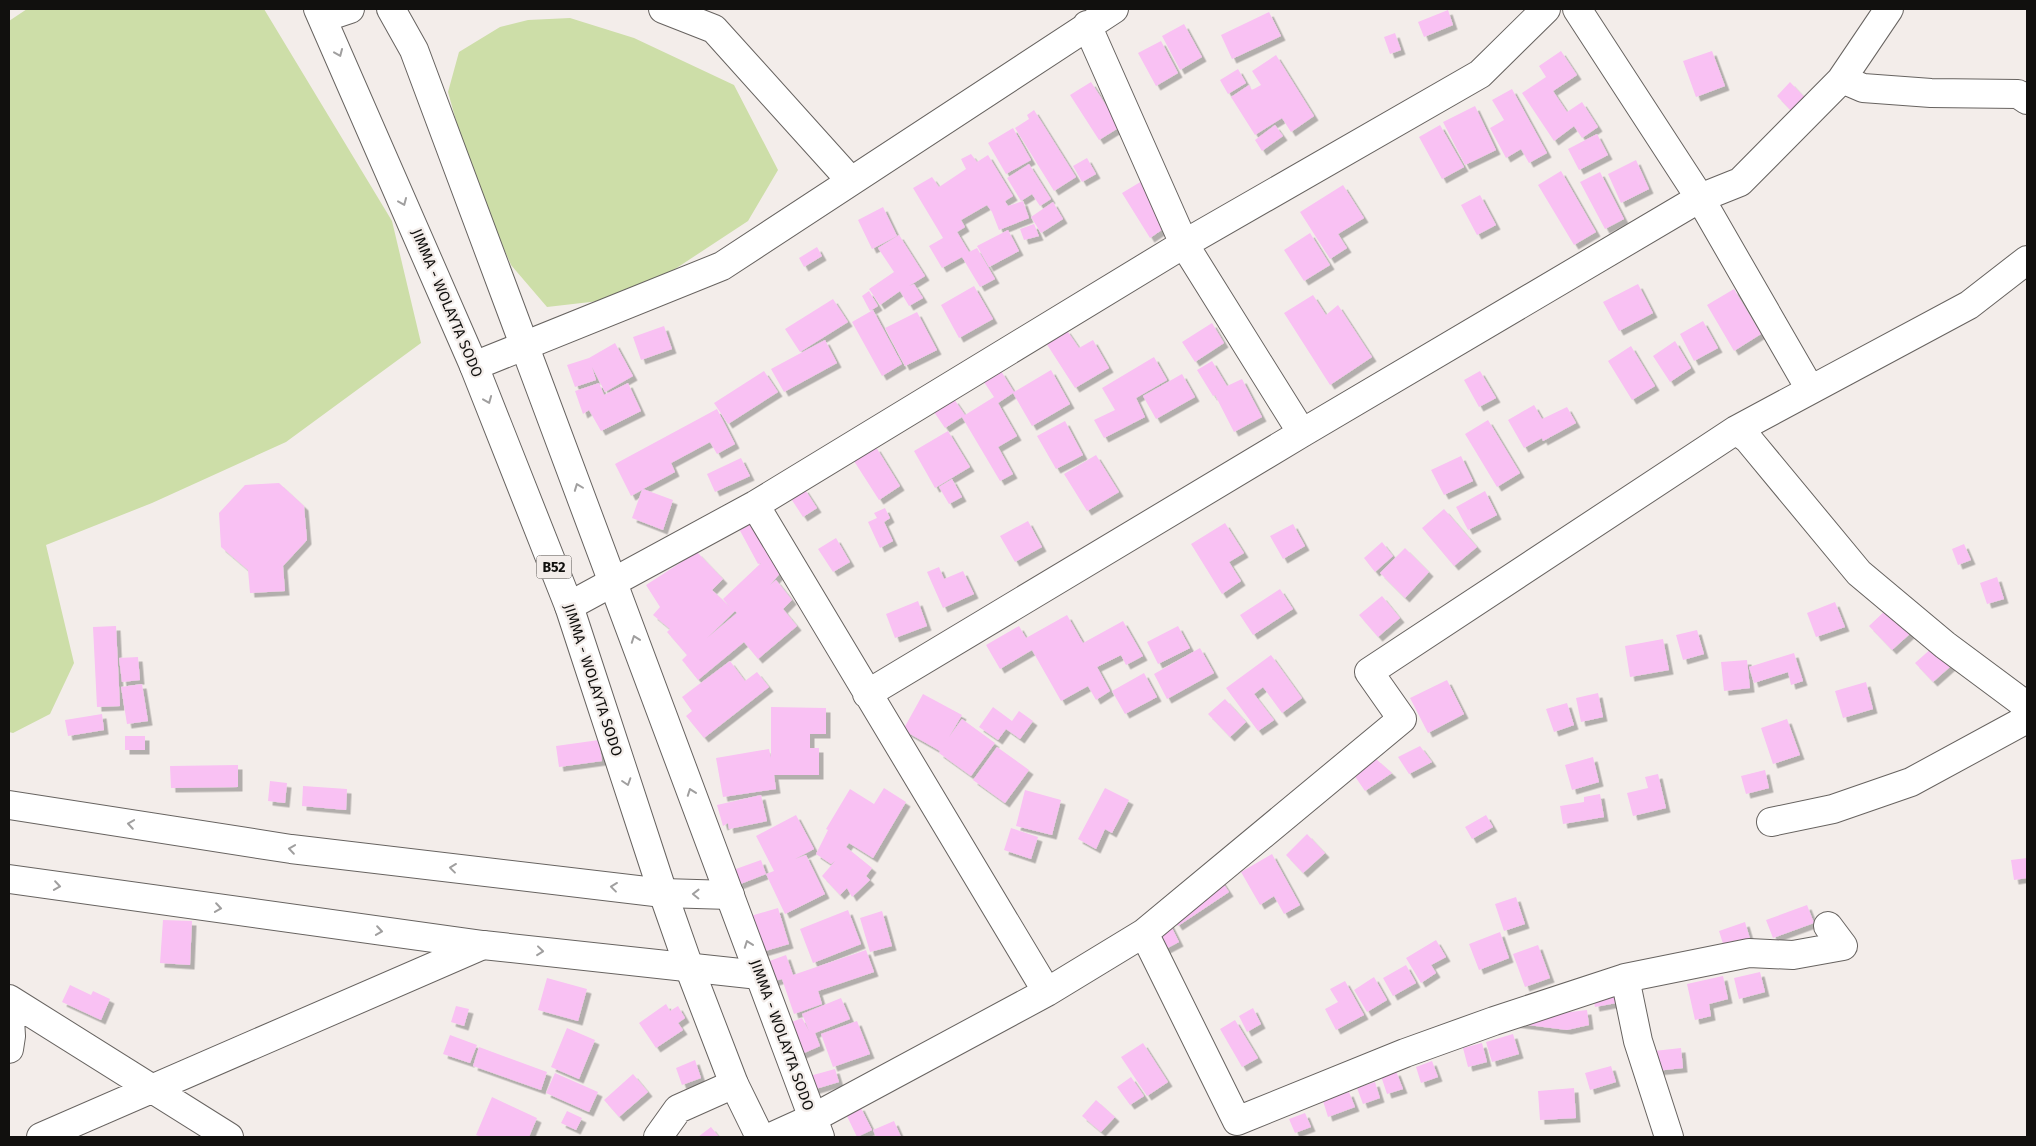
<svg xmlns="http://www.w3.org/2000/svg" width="2036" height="1146" viewBox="0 0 2036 1146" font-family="'Fira Sans',sans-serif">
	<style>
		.green { fill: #cddea8 }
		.building { fill: #f9c1f3; fill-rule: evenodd; filter: url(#shadow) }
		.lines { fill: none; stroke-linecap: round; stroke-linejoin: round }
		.minor-casing { stroke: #676360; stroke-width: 30 }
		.major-casing { stroke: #676360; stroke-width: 30 }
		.highway-casing { stroke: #676360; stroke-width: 30 }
		.minor { stroke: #fff; stroke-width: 28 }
		.major { stroke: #fff; stroke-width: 28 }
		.highway { stroke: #fff; stroke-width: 28 }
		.oneway { stroke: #a09f9f }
		.labels { text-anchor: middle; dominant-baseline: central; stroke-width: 4.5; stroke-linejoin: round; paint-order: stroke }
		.shield { fill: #f3edea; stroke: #555250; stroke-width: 1 }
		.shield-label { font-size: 14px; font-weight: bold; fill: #11100e }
		.street-label { font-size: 15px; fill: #11100e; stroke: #f3edea }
	</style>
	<defs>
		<filter id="shadow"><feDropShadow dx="4.5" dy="4.5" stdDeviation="0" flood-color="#0004"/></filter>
	</defs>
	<rect width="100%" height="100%" fill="#f3edea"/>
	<!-- green -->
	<path class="green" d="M 27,9 L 264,9 L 392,221 L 421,343 L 286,442 L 152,503 L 46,545 L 74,663 L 50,714 L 13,733 L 9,732 L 9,21 Z
		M 570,18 L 634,38 L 734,85 L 778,170 L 748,221 L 672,271 L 599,301 L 547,307 L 511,265 L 470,171 L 448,92 L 459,52 L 500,27 L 528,20 Z"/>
	<!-- building -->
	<path class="building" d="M 1448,10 L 1453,25 L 1424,37 L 1418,22 Z
		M 1269,12 L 1281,36 L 1232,59 L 1221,35 Z
		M 1184,24 L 1202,57 L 1180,70 L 1162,36 Z
		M 1395,33 L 1401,50 L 1390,54 L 1384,37 Z
		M 1161,41 L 1178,73 L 1156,86 L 1138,53 Z
		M 1561,51 L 1577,75 L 1553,91 L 1567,112 L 1582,102 L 1598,127 L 1582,138 L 1574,126 L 1554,141 L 1522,93 L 1546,77 L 1539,66 Z
		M 1712,51 L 1725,86 L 1696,97 L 1683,61 Z
		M 1276,55 L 1314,116 L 1291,132 L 1282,118 L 1255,135 L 1231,97 L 1249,85 L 1252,90 L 1261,85 L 1252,71 Z
		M 1238,69 L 1246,83 L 1228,94 L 1220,80 Z
		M 1091,82 L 1120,127 L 1099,140 L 1070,95 Z
		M 1790,82 L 1810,103 L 1797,117 L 1777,96 Z
		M 1512,89 L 1547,153 L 1529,163 L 1521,149 L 1506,158 L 1490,128 L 1504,120 L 1492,100 Z
		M 1475,106 L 1496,150 L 1465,165 L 1443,122 Z
		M 1034,110 L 1076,177 L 1054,191 L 1015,128 L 1029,119 L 1027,115 Z
		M 1275,125 L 1283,136 L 1262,151 L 1255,140 Z
		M 1440,125 L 1464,167 L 1442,179 L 1419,137 Z
		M 1013,128 L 1031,160 L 1006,174 L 988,143 Z
		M 1597,134 L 1608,155 L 1579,170 L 1568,149 Z
		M 971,154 L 977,162 L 988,155 L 1013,196 L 1005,201 L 1008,206 L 1023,201 L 1029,218 L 999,230 L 992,212 L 987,205 L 961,220 L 965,227 L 957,232 L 969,252 L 977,248 L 995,279 L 980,287 L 962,257 L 942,268 L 929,246 L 943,238 L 913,188 L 932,177 L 939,187 L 966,169 L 961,159 Z
		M 1087,158 L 1096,174 L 1082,182 L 1073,166 Z
		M 1636,160 L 1649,189 L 1621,203 L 1608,174 Z
		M 1029,164 L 1051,199 L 1040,206 L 1032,194 L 1021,201 L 1007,178 Z
		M 1561,171 L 1596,232 L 1574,245 L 1538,185 Z
		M 1600,172 L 1624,219 L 1605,229 L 1580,182 Z
		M 1142,181 L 1169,225 L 1150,238 L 1122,193 Z
		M 1343,185 L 1364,218 L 1338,234 L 1347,248 L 1330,259 L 1300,212 Z
		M 1480,195 L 1496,225 L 1477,235 L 1461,205 Z
		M 1053,202 L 1063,219 L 1041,233 L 1031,217 Z
		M 883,207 L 897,236 L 872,249 L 858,220 Z
		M 1034,224 L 1039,236 L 1024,240 L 1020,229 Z
		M 1008,230 L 1019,251 L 989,267 L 977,246 Z
		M 1310,233 L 1330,265 L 1304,281 L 1284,250 Z
		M 899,235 L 925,276 L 909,286 L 914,284 L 923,298 L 909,306 L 900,291 L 880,305 L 869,289 L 894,272 L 878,248 Z
		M 817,247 L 822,256 L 804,267 L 799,258 Z
		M 1638,284 L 1653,313 L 1619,331 L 1603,302 Z
		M 974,286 L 993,319 L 959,338 L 941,305 Z
		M 1734,289 L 1761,334 L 1734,351 L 1707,305 Z
		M 869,291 L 878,306 L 870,311 L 862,296 Z
		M 1313,295 L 1326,315 L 1338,305 L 1372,357 L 1330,385 L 1284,313 Z
		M 833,299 L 848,322 L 800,352 L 785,329 Z
		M 873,310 L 902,364 L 882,376 L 852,322 Z
		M 917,312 L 937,350 L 905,366 L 885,328 Z
		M 1703,321 L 1718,348 L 1694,361 L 1680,334 Z
		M 1212,323 L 1224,343 L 1195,362 L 1182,342 Z
		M 664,326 L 672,349 L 641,360 L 633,337 Z
		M 1066,329 L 1079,348 L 1093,340 L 1109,368 L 1075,388 L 1046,343 Z
		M 825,340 L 837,363 L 784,392 L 771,369 Z
		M 1675,341 L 1691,368 L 1670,382 L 1653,356 Z
		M 615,343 L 633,376 L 605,392 L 592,367 L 596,380 L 575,387 L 567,365 L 589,358 Z
		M 1631,346 L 1655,386 L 1632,400 L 1608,361 Z
		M 1154,357 L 1167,380 L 1136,398 L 1145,417 L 1104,438 L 1094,420 L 1115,410 L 1102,388 Z
		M 1212,361 L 1227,386 L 1242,379 L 1262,417 L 1234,432 L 1215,395 L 1213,396 L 1197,370 Z
		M 1051,370 L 1070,404 L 1032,426 L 1013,393 L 998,403 L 1017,436 L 998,447 L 1013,474 L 1000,481 L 962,417 L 945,428 L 934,412 L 954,399 L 965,415 L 994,397 L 984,382 L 1001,371 L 1014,392 Z
		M 764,371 L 778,392 L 728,424 L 714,403 Z
		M 1480,371 L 1496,398 L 1479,407 L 1464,380 Z
		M 1182,374 L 1195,397 L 1156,419 L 1143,396 Z
		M 599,383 L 604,395 L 628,383 L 641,411 L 601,431 L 589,410 L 583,414 L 575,391 Z
		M 1534,405 L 1542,419 L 1567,407 L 1576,423 L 1543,441 L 1542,438 L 1524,448 L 1508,420 Z
		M 717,409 L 735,444 L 717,454 L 710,442 L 671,463 L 675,472 L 643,489 L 673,500 L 663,530 L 632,518 L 642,490 L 631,496 L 615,464 Z
		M 1488,420 L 1520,473 L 1497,487 L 1465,434 Z
		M 1065,421 L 1083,455 L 1056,469 L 1037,436 Z
		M 948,431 L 970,467 L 935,488 L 914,451 Z
		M 876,447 L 900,486 L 879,500 L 854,461 Z
		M 1096,455 L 1119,492 L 1087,511 L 1064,474 Z
		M 1461,456 L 1473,481 L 1444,495 L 1431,470 Z
		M 741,458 L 750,476 L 715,492 L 707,474 Z
		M 952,479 L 962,497 L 949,504 L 939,487 Z
		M 279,483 L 304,506 L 307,540 L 283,566 L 285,591 L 250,593 L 248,570 L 221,547 L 219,513 L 245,485 Z
		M 804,488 L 817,508 L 803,517 L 790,497 Z
		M 1485,491 L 1497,515 L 1468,530 L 1456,507 Z
		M 885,508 L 890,518 L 884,522 L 893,541 L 880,548 L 868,522 L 877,518 L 874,513 Z
		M 1444,509 L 1477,547 L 1454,566 L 1422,528 Z
		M 759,517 L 778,554 L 770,558 L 782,571 L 770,585 L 776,580 L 792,600 L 783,609 L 797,626 L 758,659 L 744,642 L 698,680 L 682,660 L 687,655 L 667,632 L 670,629 L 653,615 L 660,607 L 646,585 L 697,552 L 723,579 L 712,590 L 729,606 L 723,599 L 761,563 L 758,564 L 738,527 ZM 735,611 L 737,613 L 707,638 Z
		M 1028,521 L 1042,547 L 1015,562 L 1000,536 Z
		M 1225,523 L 1244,553 L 1229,562 L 1241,581 L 1222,594 L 1191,544 Z
		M 1293,524 L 1305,546 L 1283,559 L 1270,536 Z
		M 836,538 L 850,562 L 833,572 L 818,549 Z
		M 1382,542 L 1393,556 L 1375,572 L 1364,558 Z
		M 1964,544 L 1971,560 L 1958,565 L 1952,549 Z
		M 1405,548 L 1429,572 L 1405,598 L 1380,573 Z
		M 939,567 L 944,579 L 963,571 L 974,594 L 943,608 L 927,572 Z
		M 1997,577 L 2004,599 L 1987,604 L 1980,583 Z
		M 1280,589 L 1293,609 L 1253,635 L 1240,615 Z
		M 1382,596 L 1400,618 L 1378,637 L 1359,615 Z
		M 918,601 L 927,626 L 895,638 L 886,614 Z
		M 1835,602 L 1845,627 L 1816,637 L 1807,613 Z
		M 1889,607 L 1912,632 L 1892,650 L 1869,626 Z
		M 1067,615 L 1083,643 L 1123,621 L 1143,656 L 1126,665 L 1121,655 L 1097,667 L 1110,691 L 1096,700 L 1088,686 L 1061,701 L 1032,650 L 1000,669 L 986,645 L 1019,626 L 1026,638 Z
		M 116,626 L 120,706 L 97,707 L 93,627 Z
		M 1178,626 L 1190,648 L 1158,664 L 1147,642 Z
		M 1697,630 L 1704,654 L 1683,660 L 1676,635 Z
		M 1663,639 L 1669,670 L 1630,677 L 1625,646 Z
		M 1933,647 L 1951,666 L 1933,682 L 1915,663 Z
		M 1200,648 L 1214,673 L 1167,699 L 1154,674 Z
		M 1794,653 L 1803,681 L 1791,685 L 1788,672 L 1754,683 L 1749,667 Z
		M 1271,655 L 1302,698 L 1282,713 L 1263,687 L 1254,694 L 1274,720 L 1258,731 L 1226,688 Z
		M 138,657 L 140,680 L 122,682 L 119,658 Z
		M 1747,660 L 1750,688 L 1724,691 L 1721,662 Z
		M 730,661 L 745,681 L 757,672 L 769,687 L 704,738 L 686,716 L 692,711 L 682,697 Z
		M 1144,673 L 1157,697 L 1125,714 L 1112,691 Z
		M 1447,680 L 1464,714 L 1428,733 L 1410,698 Z
		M 1866,682 L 1873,709 L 1843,718 L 1835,691 Z
		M 142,684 L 148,721 L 127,724 L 121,687 Z
		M 1598,693 L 1603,717 L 1581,722 L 1576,698 Z
		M 923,694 L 962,715 L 949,737 L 962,719 L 995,743 L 971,776 L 939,753 L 940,751 L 903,730 Z
		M 1225,699 L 1246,722 L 1230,737 L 1208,714 Z
		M 1567,703 L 1574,725 L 1554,732 L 1546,709 Z
		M 771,707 L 826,708 L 826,734 L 810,734 L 810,748 L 819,748 L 819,775 L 774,775 L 776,789 L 723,797 L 716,758 L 769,749 L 771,758 Z
		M 993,707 L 1012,721 L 1019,711 L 1033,721 L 1020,739 L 1006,729 L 998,740 L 979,727 Z
		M 102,714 L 104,730 L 68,736 L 65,720 Z
		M 1787,719 L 1800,755 L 1773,764 L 1761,728 Z
		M 125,736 L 145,736 L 145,750 L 125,750 Z
		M 599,740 L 602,761 L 559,767 L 556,746 Z
		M 1420,746 L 1432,762 L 1409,774 L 1398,757 Z
		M 997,747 L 1029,770 L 1005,803 L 973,780 Z
		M 1593,757 L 1599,782 L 1572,790 L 1565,765 Z
		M 1376,759 L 1392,773 L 1365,791 L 1354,775 Z
		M 238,765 L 238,787 L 171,788 L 170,766 Z
		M 1765,770 L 1769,788 L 1746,794 L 1741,776 Z
		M 1658,774 L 1666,808 L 1633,816 L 1627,793 L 1648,788 L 1645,777 Z
		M 270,781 L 287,783 L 285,803 L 268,801 Z
		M 303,786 L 347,789 L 346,810 L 302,806 Z
		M 884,788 L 906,802 L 873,858 L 849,843 L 846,847 L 872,868 L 866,876 L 870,880 L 852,897 L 847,888 L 840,895 L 822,876 L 835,861 L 831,864 L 816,854 L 828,830 L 826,829 L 850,789 L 874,804 Z
		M 1105,788 L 1129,800 L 1112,833 L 1105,829 L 1096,849 L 1078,839 Z
		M 1025,790 L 1061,800 L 1052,835 L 1016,826 Z
		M 1600,794 L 1604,817 L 1563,824 L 1560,806 L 1584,802 L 1584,797 Z
		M 761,795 L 767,821 L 729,829 L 728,823 L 723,826 L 717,805 Z
		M 796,815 L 814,849 L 795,859 L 806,855 L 825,894 L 785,914 L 766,874 L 738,885 L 733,870 L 761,860 L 766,874 L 774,871 L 756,836 Z
		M 1486,815 L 1493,827 L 1472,839 L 1465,827 Z
		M 1011,828 L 1038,837 L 1031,859 L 1004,850 Z
		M 1307,834 L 1325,853 L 1303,873 L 1286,855 Z
		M 1272,854 L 1300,905 L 1284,914 L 1274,896 L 1260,905 L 1241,872 Z
		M 2027,858 L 2027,878 L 2014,880 L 2011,860 Z
		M 1215,871 L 1229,892 L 1178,926 L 1164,905 Z
		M 1516,897 L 1525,924 L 1504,931 L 1495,904 Z
		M 1807,905 L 1814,923 L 1773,938 L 1766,920 Z
		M 778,908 L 789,944 L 755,954 L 744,918 Z
		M 848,910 L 861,944 L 813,963 L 800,929 Z
		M 882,911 L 892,946 L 870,952 L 860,918 Z
		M 1166,916 L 1179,942 L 1160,952 L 1147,926 Z
		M 163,920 L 192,921 L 190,965 L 160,963 Z
		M 1745,922 L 1751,942 L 1725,950 L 1719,931 Z
		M 1500,932 L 1509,958 L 1479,970 L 1469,944 Z
		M 1436,940 L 1446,957 L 1431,965 L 1436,973 L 1421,983 L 1406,958 Z
		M 1538,945 L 1550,978 L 1525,987 L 1513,954 Z
		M 866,950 L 874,972 L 818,991 L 822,1004 L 794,1014 L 782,979 L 771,982 L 764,963 L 786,955 L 793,975 Z
		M 1406,965 L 1416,983 L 1393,996 L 1383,978 Z
		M 1760,972 L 1765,992 L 1739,999 L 1734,978 Z
		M 1723,976 L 1728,999 L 1709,1004 L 1711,1016 L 1695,1020 L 1687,984 Z
		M 1374,977 L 1387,1000 L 1367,1012 L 1354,990 Z
		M 547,978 L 587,989 L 578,1021 L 538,1010 Z
		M 1345,981 L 1364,1015 L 1336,1030 L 1325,1009 L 1338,1002 L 1330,989 Z
		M 70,985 L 91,995 L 93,991 L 110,999 L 101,1020 L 62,1002 Z
		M 1620,986 L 1622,1002 L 1595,1007 L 1592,991 Z
		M 841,998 L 850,1019 L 815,1033 L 820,1046 L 793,1058 L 784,1025 L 802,1018 L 809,1031 L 802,1014 Z
		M 666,1004 L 670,1011 L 678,1006 L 685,1018 L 678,1023 L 683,1030 L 656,1048 L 639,1023 Z
		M 456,1006 L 469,1009 L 464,1026 L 451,1022 Z
		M 1253,1008 L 1261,1024 L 1247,1032 L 1239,1016 Z
		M 1587,1010 L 1589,1025 L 1567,1030 L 1497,1021 Z
		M 1235,1020 L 1258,1058 L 1242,1067 L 1220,1029 Z
		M 857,1021 L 870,1054 L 833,1067 L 821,1034 Z
		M 567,1028 L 595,1040 L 579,1079 L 551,1067 Z
		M 1513,1034 L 1519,1054 L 1492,1062 L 1486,1042 Z
		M 450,1035 L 477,1045 L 470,1063 L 443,1054 Z
		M 1143,1043 L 1168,1082 L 1147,1096 L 1121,1057 Z
		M 1482,1043 L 1487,1062 L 1468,1067 L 1463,1048 Z
		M 479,1047 L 547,1072 L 541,1090 L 473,1066 Z
		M 1681,1048 L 1683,1068 L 1656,1071 L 1654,1051 Z
		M 695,1060 L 701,1078 L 682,1085 L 676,1068 Z
		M 1432,1061 L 1438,1077 L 1421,1083 L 1416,1067 Z
		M 1611,1066 L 1616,1082 L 1590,1090 L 1585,1073 Z
		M 835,1069 L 839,1082 L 809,1091 L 806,1077 Z
		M 1396,1071 L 1403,1089 L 1387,1094 L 1381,1076 Z
		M 555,1073 L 598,1092 L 589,1112 L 546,1093 Z
		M 633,1074 L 648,1092 L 619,1117 L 604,1100 Z
		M 1131,1077 L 1144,1096 L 1130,1105 L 1117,1087 Z
		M 1375,1082 L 1380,1098 L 1363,1104 L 1357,1088 Z
		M 1574,1088 L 1576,1118 L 1540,1120 L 1538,1091 Z
		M 1349,1092 L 1355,1107 L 1328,1117 L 1323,1101 Z
		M 492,1097 L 537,1118 L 529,1137 L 482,1137 L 476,1135 Z
		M 1096,1100 L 1115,1117 L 1101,1132 L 1082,1116 Z
		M 860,1106 L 872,1130 L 857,1137 L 846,1114 Z
		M 567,1111 L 582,1118 L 576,1130 L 561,1123 Z
		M 1305,1113 L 1311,1127 L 1295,1133 L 1289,1119 Z
		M 894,1121 L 901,1137 L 876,1137 L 873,1130 Z
		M 711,1127 L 719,1137 L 698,1137 Z"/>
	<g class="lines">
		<defs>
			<path id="minor" d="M 663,9 L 714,29 L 851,181
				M 1577,9 L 1700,198 L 1810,389
				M 323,18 L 350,9
				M 1087,25 L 1184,244 L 1302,433
				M 1839,83 L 1889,9
				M 474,366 L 722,266 L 1114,9
				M 1736,430 L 1748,439 L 1859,573 L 1945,645 L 2027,706
				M 755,505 L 1047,992
				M 569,606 L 755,505 L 1184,244 L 1480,74 L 1546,9
				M 867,694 L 1302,433 L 1700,198 L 1740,182 L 1842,79 L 1863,88 L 1931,93 L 2018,94 L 2027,100
				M 1771,822 L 1833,809 L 1911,782 L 2027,719
				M 1144,933 L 1237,1121 L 1405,1053 L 1494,1021 L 1625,978 L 1749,953 L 1793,955 L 1843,946 L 1828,926
				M 1625,978 L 1638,1041 L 1669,1137
				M 9,999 L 229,1137
				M 9,1003 L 11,1036 L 9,1049
				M 41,1137 L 483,945
				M 658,1137 L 678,1109 L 734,1084
				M 771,1137 L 813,1118 L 1047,992 L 1144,933 L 1402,719 L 1369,672 L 1736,430 L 1969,305 L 2027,260"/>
			<path id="major" d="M 9,805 L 291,849 L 663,893 L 730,895
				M 9,879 L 483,945 L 759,975"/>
			<path id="highway" d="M 318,9 L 474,366 L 569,606 L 663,893 L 689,967 L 734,1084 L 760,1137
				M 391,9 L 414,50 L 820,1137"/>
		</defs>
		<!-- minor casing -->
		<use href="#minor" class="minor-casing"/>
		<!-- major casing -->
		<use href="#major" class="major-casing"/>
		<!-- highway casing -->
		<use href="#highway" class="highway-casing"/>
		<!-- minor -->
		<use href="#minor" class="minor"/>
		<!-- major -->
		<use href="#major" class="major"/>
		<!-- highway -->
		<use href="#highway" class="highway"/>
	</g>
	<!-- one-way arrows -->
	<defs><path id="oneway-chevron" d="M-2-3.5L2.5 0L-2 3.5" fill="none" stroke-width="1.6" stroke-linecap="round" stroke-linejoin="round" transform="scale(1.25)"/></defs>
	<g class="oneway">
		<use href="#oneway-chevron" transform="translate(339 53) rotate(67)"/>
		<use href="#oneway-chevron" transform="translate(403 202) rotate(67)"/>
		<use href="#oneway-chevron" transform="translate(488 400) rotate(68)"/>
		<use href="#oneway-chevron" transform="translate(578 487) rotate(-111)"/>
		<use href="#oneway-chevron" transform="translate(635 639) rotate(-110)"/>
		<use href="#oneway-chevron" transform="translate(627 782) rotate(72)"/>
		<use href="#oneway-chevron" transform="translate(691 792) rotate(-110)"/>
		<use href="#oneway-chevron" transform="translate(131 824) rotate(-171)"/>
		<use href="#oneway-chevron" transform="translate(292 849) rotate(-172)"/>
		<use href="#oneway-chevron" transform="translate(453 868) rotate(-173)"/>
		<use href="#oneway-chevron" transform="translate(57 886) rotate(8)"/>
		<use href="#oneway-chevron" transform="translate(614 887) rotate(-173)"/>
		<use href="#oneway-chevron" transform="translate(696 894) rotate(-179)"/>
		<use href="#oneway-chevron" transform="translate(218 908) rotate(8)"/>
		<use href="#oneway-chevron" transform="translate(379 931) rotate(8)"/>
		<use href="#oneway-chevron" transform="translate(748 944) rotate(-110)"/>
		<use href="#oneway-chevron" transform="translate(540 951) rotate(6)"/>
	</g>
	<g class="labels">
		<!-- shield labels -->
		<rect class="shield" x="536.5" y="555.5" width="35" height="23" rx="4"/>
		<g class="shield-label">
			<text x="554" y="567">B52</text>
		</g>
		<!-- street labels -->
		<g class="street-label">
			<text transform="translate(447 303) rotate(67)">JIMMA - WOLAYTA SODO</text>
			<text transform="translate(593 680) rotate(72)">JIMMA - WOLAYTA SODO</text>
			<text transform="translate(782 1035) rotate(70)">JIMMA - WOLAYTA SODO</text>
		</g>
	</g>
	<!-- border -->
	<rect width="2036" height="1146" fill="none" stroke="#11100e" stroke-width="20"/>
</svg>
